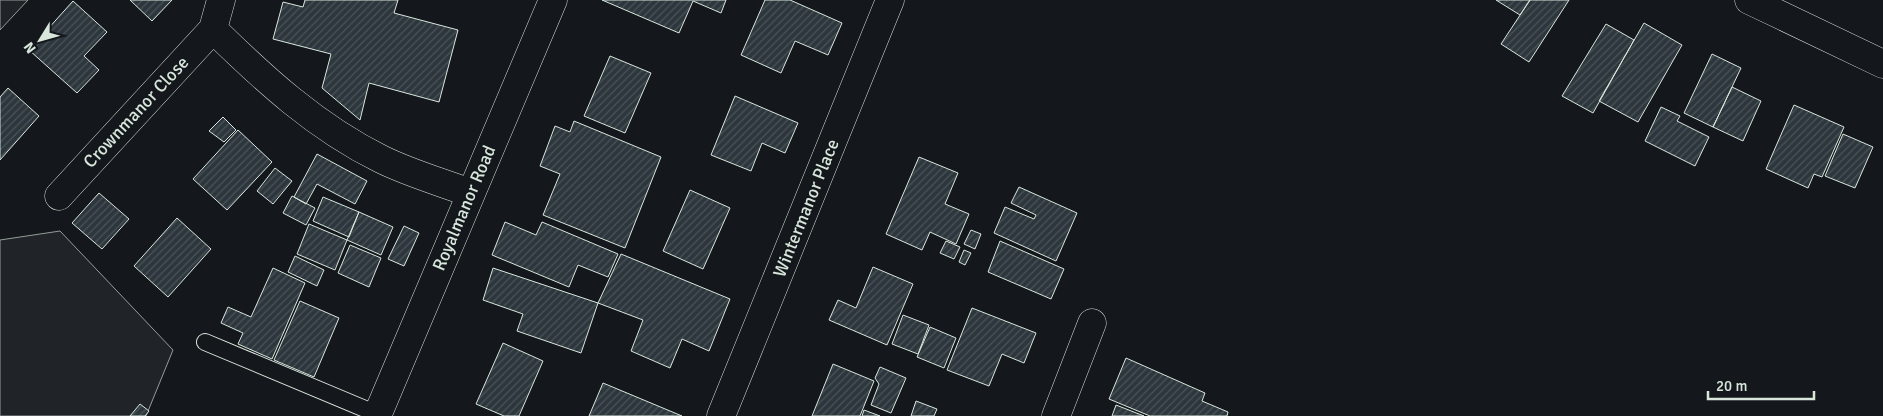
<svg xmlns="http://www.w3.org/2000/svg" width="1883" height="416" viewBox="0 0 1883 416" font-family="Signika,sans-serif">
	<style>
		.park { fill: #202428; stroke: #939e99 }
		.building { fill: url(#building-hatch); stroke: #d8e6dc }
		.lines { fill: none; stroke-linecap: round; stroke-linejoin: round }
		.lane-casing { stroke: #d8e6dc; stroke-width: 18 }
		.street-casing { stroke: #d8e6dc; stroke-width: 29 }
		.secondary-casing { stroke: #d8e6dc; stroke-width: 29 }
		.lane { stroke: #14181c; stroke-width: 16 }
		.street { stroke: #14181c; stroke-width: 28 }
		.secondary { stroke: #14181c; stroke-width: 28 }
		.labels { text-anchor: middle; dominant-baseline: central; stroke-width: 4; stroke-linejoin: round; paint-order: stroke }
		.street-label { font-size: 18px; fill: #d8e6dc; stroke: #14181c }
	</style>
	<defs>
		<pattern id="building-hatch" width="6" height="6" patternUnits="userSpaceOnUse" patternTransform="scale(1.25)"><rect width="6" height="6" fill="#2c363c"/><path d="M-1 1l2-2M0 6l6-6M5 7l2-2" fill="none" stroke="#4a5358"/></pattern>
	</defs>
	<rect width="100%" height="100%" fill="#14181c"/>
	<!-- park -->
	<path class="park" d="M 0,0 L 28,0 L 0,30 Z
		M 60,231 L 173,350 L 146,416 L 0,416 L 0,240 Z"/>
	<!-- building -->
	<path class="building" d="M 130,0 L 172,0 L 152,21 Z
		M 305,0 L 398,0 L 394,13 L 458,30 L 439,102 L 369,83 L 360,120 L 322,88 L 331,54 L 273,39 L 283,2 L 303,7 Z
		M 602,0 L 726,0 L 721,13 L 693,1 L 679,33 Z
		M 765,0 L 790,0 L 842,23 L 828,55 L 795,41 L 781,73 L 741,55 Z
		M 1496,0 L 1530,0 L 1520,15 Z
		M 1530,0 L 1569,0 L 1529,62 L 1501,44 Z
		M 73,1 L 107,32 L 84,56 L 99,70 L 77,93 L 29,50 Z
		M 1644,23 L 1682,45 L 1638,122 L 1599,101 Z
		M 1606,24 L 1634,40 L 1593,113 L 1562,96 Z
		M 1712,54 L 1741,68 L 1713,127 L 1684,113 Z
		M 610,56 L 651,73 L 625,133 L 584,116 Z
		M 1732,87 L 1761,101 L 1743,141 L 1713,127 Z
		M 8,88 L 39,116 L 0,160 L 0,97 Z
		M 735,96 L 798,123 L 785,153 L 762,143 L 751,171 L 711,155 Z
		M 1794,105 L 1844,127 L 1822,177 L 1814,174 L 1808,188 L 1766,169 Z
		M 1661,107 L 1680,116 L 1677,121 L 1709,137 L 1695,166 L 1645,141 Z
		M 223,117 L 236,130 L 224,142 L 209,131 Z
		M 574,121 L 661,157 L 625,248 L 543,215 L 560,174 L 540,166 L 555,126 L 570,132 Z
		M 238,130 L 272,162 L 227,210 L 193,179 Z
		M 1843,134 L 1873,147 L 1855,188 L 1825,176 Z
		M 317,154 L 367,181 L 355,204 L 317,184 L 306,204 L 294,197 Z
		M 919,157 L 958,173 L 945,204 L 969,214 L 956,244 L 930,232 L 922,250 L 886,234 Z
		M 275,168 L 292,181 L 273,204 L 257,191 Z
		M 1019,187 L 1077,213 L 1056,261 L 994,233 L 1005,207 L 1034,219 L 1036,215 L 1011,203 Z
		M 690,190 L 730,208 L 703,269 L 663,251 Z
		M 99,193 L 129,219 L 102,249 L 72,223 Z
		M 292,196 L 315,208 L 306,225 L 283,213 Z
		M 323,197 L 359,212 L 349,237 L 313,221 Z
		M 359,212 L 393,227 L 381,255 L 347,240 Z
		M 177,218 L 211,249 L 168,297 L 134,266 Z
		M 505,222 L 536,235 L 542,222 L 618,254 L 608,277 L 578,265 L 569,287 L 492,255 Z
		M 309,224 L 347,240 L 335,270 L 297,254 Z
		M 404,226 L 419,233 L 404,266 L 388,259 Z
		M 971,230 L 981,234 L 975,249 L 964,244 Z
		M 946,241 L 960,247 L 954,259 L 940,253 Z
		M 1000,241 L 1064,269 L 1051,299 L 988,272 Z
		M 350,245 L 381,258 L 369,287 L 338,273 Z
		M 964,250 L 971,253 L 965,265 L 959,262 Z
		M 621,254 L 730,299 L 709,351 L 682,339 L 670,368 L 631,351 L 643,320 L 598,303 Z
		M 295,256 L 324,270 L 317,286 L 288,272 Z
		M 873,267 L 913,284 L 887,345 L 829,320 L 838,300 L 856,308 Z
		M 273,268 L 305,283 L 272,359 L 238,344 L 243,333 L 221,323 L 228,307 L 251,317 Z
		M 493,268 L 598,303 L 581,353 L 517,331 L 523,314 L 483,300 Z
		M 300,301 L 339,318 L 314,377 L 274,360 Z
		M 972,308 L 1036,333 L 1024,363 L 1002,354 L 989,386 L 947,370 Z
		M 903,315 L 929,325 L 918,354 L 892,344 Z
		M 930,327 L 956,338 L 944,368 L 917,357 Z
		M 503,343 L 543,361 L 519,416 L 504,416 L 476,404 Z
		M 1126,358 L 1205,393 L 1202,401 L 1228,412 L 1227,416 L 1150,416 L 1109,399 Z
		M 833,364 L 874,381 L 860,416 L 812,416 Z
		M 880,367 L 906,378 L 891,413 L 871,405 L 879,384 L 875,378 Z
		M 603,383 L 682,416 L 589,416 Z
		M 916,401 L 937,409 L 934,416 L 911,416 Z
		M 140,404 L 149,411 L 145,416 L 130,416 Z
		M 1116,405 L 1144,416 L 1112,416 Z
		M 864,410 L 880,416 L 862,416 Z"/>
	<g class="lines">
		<defs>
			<path id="lane" d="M 205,342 L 377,414"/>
			<path id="street" d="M 213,29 C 264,79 316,127 381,159 C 409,173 441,182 470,193
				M 59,196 L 213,29 L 221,0
				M 377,416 L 553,0
				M 721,416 L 890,0
				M 1056,416 L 1092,323"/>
			<path id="secondary" d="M 1749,0 L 1883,64"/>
		</defs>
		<!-- lane casing -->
		<use href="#lane" class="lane-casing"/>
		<!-- street casing -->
		<use href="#street" class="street-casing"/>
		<!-- secondary casing -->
		<use href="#secondary" class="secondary-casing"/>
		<!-- lane -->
		<use href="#lane" class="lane"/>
		<!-- street -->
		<use href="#street" class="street"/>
		<!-- secondary -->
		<use href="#secondary" class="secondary"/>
	</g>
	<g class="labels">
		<!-- street labels -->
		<g class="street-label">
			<text transform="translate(136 112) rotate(-47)">Crownmanor Close</text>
			<text transform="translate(464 208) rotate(-67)">Royalmanor Road</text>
			<text transform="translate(806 208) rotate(-68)">Wintermanor Place</text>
		</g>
	</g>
	<!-- north arrow -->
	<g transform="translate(40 40) rotate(233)" stroke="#14181c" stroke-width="4" paint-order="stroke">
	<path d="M0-4L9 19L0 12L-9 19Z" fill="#d8e6dc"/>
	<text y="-8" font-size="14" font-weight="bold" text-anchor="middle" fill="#d8e6dc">N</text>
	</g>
	<!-- scale -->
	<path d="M1708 391v8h106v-8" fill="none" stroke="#d8e6dc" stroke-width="2.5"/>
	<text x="1716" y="391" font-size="15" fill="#d8e6dc" stroke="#14181c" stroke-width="4" paint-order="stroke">20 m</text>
</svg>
